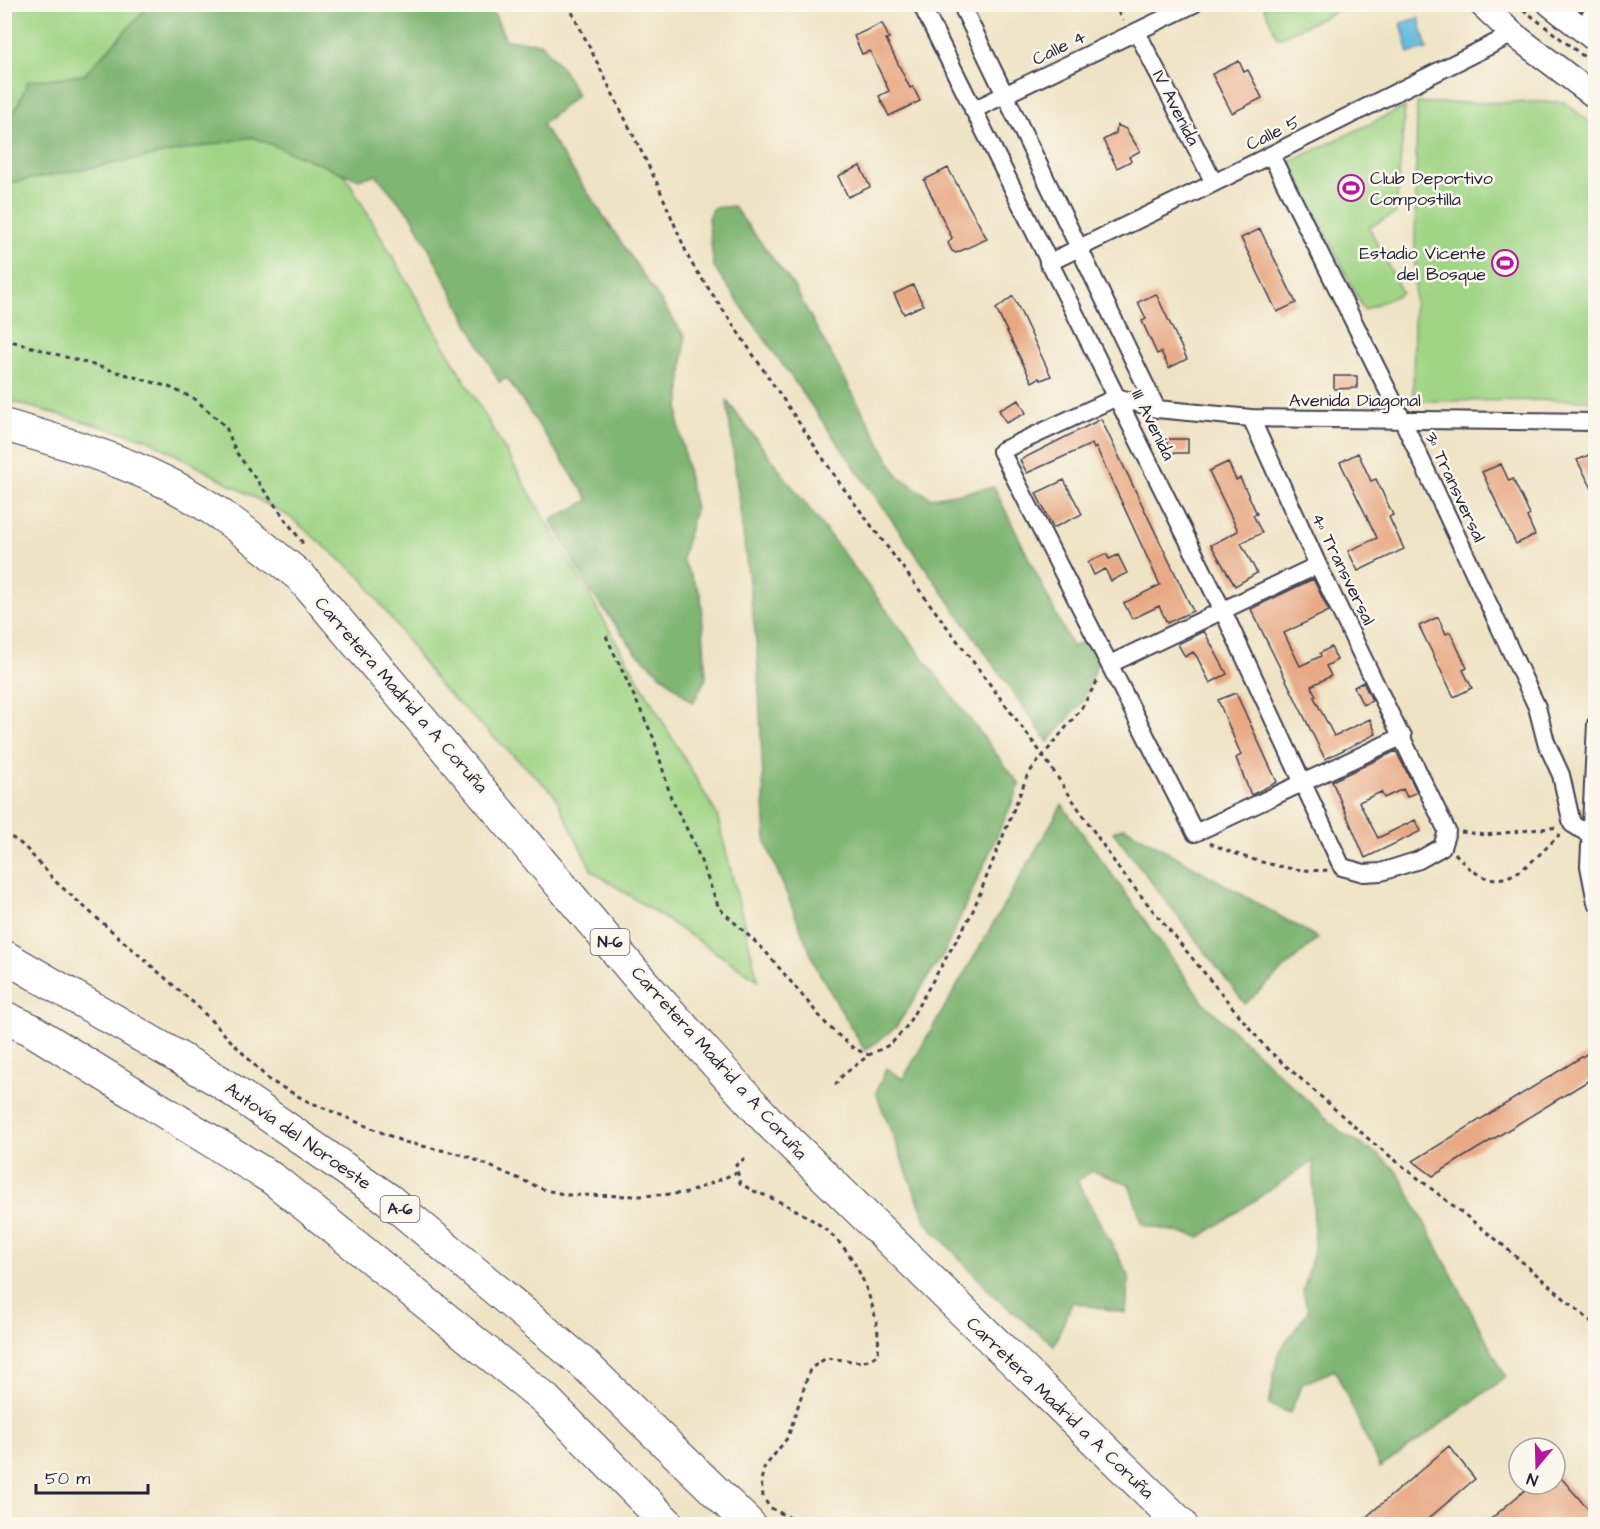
<svg xmlns="http://www.w3.org/2000/svg" width="1600" height="1529" viewBox="0 0 1600 1529" font-family="'Architects Daughter',sans-serif">
	<style>
		.green { fill: #a0d586; stroke: #617c60; stroke-width: 1.5 }
		.forest { fill: #80b673; stroke: #516c57; stroke-width: 1.5 }
		.water { fill: #61b9de; stroke: #426e8c; stroke-width: 1.5 }
		.building { fill: #e8a883 }
		.lines { fill: none; stroke-linecap: round; stroke-linejoin: round }
		.street-casing { stroke: #413f50; stroke-width: 20 }
		.secondary-casing { stroke: #413f50; stroke-width: 27 }
		.highway-casing { stroke: #413f50; stroke-width: 34 }
		.path { stroke: #413f50; stroke-width: 3; stroke-dasharray: 4.5 4.5; stroke-linecap: butt }
		.street { stroke: #fff; stroke-width: 16 }
		.secondary { stroke: #fff; stroke-width: 24 }
		.highway { stroke: #fff; stroke-width: 32 }
		.labels { text-anchor: middle; dominant-baseline: central; stroke-width: 5; stroke-linejoin: round; paint-order: stroke }
		.shield { fill: #fbf7ec; stroke: #636270; stroke-width: 1.5 }
		.shield-label { font-size: 16px; font-weight: bold; fill: #22223b }
		.street-label { font-size: 18px; fill: #22223b; stroke: #fbf7ec }
		.poi-label { font-size: 18px; fill: #22223b; stroke: #fbf7ec; text-anchor: start }
	</style>
	<rect width="100%" height="100%" fill="#fbf7ec"/>
	<filter id="ink" filterUnits="userSpaceOnUse"><feTurbulence type="fractalNoise" baseFrequency=".0167" numOctaves="2"/><feDisplacementMap in="SourceGraphic" scale="12" xChannelSelector="R" yChannelSelector="G"/><feConvolveMatrix kernelMatrix="1 2 1 2 8 2 1 2 1" color-interpolation-filters="sRGB"/></filter>
	<filter id="wash" filterUnits="userSpaceOnUse"><feTurbulence type="fractalNoise" baseFrequency=".008" numOctaves="4" result="noise"/><feDisplacementMap in="SourceGraphic" scale="24" xChannelSelector="R" yChannelSelector="G"/><feGaussianBlur stdDeviation="1.35" result="paint"/><feColorMatrix in="noise" values="0 0 0 0 0 0 0 0 0 0 0 0 0 0 0 0 0 1.4 0 .05"/><feComposite in="paint" operator="in"/></filter>
	<g filter="url(#wash)">
		<rect width="100%" height="100%" fill="#efe3c5"/>
		<!-- green -->
		<path class="green" d="M 4,5 L 249,5 L 262,32 L 717,815 L 758,980 L 592,871 L 554,794 L 440,686 L 361,577 L 290,517 L 147,439 L 5,400 Z
			M 1263,5 L 1350,5 L 1278,38 Z
			M 1564,102 L 1595,126 L 1595,400 L 1413,401 L 1417,103 Z
			M 1405,107 L 1396,213 L 1369,227 L 1402,293 L 1364,310 L 1290,162 Z"/>
		<!-- forest -->
		<path class="forest" d="M 156,5 L 490,5 L 506,40 L 541,43 L 564,71 L 577,95 L 542,125 L 685,337 L 678,422 L 695,510 L 682,559 L 701,595 L 706,678 L 693,703 L 635,651 L 589,589 L 551,520 L 589,500 L 507,378 L 499,382 L 413,218 L 376,175 L 357,179 L 252,137 L 5,184 L 5,134 L 28,81 L 84,75 L 147,8 Z
			M 733,206 L 793,285 L 898,476 L 931,498 L 994,487 L 1072,647 L 1089,639 L 1099,659 L 1083,701 L 1048,742 L 714,267 L 708,218 L 713,208 Z
			M 727,401 L 1020,785 L 944,953 L 896,1027 L 865,1051 L 817,969 L 766,843 L 757,649 Z
			M 1062,805 L 1204,1003 L 1342,1133 L 1377,1154 L 1397,1171 L 1506,1377 L 1380,1468 L 1335,1370 L 1302,1384 L 1290,1413 L 1269,1405 L 1278,1354 L 1308,1311 L 1303,1291 L 1314,1250 L 1313,1161 L 1200,1237 L 1143,1225 L 1129,1184 L 1092,1171 L 1077,1181 L 1129,1276 L 1126,1313 L 1072,1302 L 1054,1345 L 995,1297 L 927,1223 L 876,1093 L 886,1068 L 903,1079 Z
			M 1124,827 L 1318,938 L 1245,1004 L 1113,832 Z"/>
		<!-- water -->
		<path class="water" d="M 1419,18 L 1427,49 L 1409,53 L 1401,23 Z"/>
		<g id="blocks">
			<!-- building -->
			<path class="building" d="M 882,23 L 889,38 L 886,39 L 910,88 L 913,87 L 920,101 L 889,116 L 879,96 L 889,91 L 870,51 L 862,54 L 854,36 Z
				M 1239,61 L 1244,72 L 1248,70 L 1262,98 L 1232,113 L 1212,74 Z
				M 1117,125 L 1126,129 L 1140,151 L 1129,157 L 1131,161 L 1117,168 L 1103,140 L 1116,133 Z
				M 860,166 L 870,187 L 848,197 L 838,176 Z
				M 948,168 L 987,239 L 956,253 L 952,251 L 948,243 L 952,238 L 924,180 Z
				M 1260,229 L 1296,303 L 1277,312 L 1241,238 Z
				M 913,285 L 923,305 L 904,314 L 894,294 Z
				M 1156,294 L 1187,359 L 1169,368 L 1161,352 L 1157,354 L 1142,321 L 1146,319 L 1138,302 Z
				M 1013,296 L 1051,376 L 1041,380 L 1039,378 L 1032,382 L 996,309 Z
				M 1334,376 L 1357,376 L 1357,388 L 1334,389 Z
				M 1019,400 L 1026,413 L 1006,423 L 999,410 Z
				M 1101,419 L 1193,611 L 1167,623 L 1159,606 L 1132,619 L 1124,603 L 1160,585 L 1096,447 L 1094,449 L 1092,444 L 1027,473 L 1020,460 Z
				M 1167,439 L 1188,439 L 1188,453 L 1167,453 Z
				M 1596,452 L 1596,496 L 1577,460 Z
				M 1358,453 L 1371,481 L 1376,479 L 1393,515 L 1389,517 L 1404,549 L 1358,571 L 1348,551 L 1377,538 L 1340,462 Z
				M 1228,462 L 1236,480 L 1240,478 L 1245,488 L 1257,514 L 1253,515 L 1262,533 L 1241,543 L 1257,573 L 1235,586 L 1211,545 L 1238,531 L 1209,471 Z
				M 1501,464 L 1509,481 L 1513,479 L 1530,515 L 1527,517 L 1535,535 L 1516,544 L 1482,472 Z
				M 1064,480 L 1082,514 L 1053,528 L 1036,493 Z
				M 1106,554 L 1109,559 L 1118,555 L 1127,573 L 1111,581 L 1105,569 L 1094,575 L 1088,562 Z
				M 1313,579 L 1329,611 L 1284,633 L 1300,666 L 1321,656 L 1320,653 L 1331,647 L 1337,660 L 1326,666 L 1331,676 L 1311,686 L 1316,696 L 1314,697 L 1334,736 L 1370,719 L 1376,734 L 1325,759 L 1251,609 Z
				M 1438,617 L 1446,634 L 1450,632 L 1467,668 L 1463,670 L 1472,688 L 1454,697 L 1419,626 Z
				M 1204,631 L 1227,674 L 1210,683 L 1197,657 L 1193,652 L 1185,657 L 1178,644 Z
				M 1363,682 L 1372,701 L 1363,705 L 1354,687 Z
				M 1236,693 L 1277,782 L 1251,795 L 1236,758 L 1241,755 L 1218,700 Z
				M 1396,751 L 1417,792 L 1407,797 L 1403,789 L 1384,798 L 1381,792 L 1359,802 L 1378,838 L 1415,820 L 1421,831 L 1365,858 L 1332,781 Z
				M 1596,1048 L 1596,1076 L 1433,1176 L 1413,1161 Z
				M 1449,1446 L 1475,1479 L 1422,1524 L 1358,1524 Z
				M 1555,1471 L 1596,1518 L 1596,1524 L 1485,1524 L 1532,1484 L 1555,1484 Z"/>
		</g>
	</g>
	<g filter="url(#ink)">
		<use href="#blocks" fill-opacity="0" stroke="#413f50" stroke-width="1.5"/>
		<g class="lines">
			<defs>
				<path id="street" d="M 921,4 L 1222,609 L 1342,867 L 1364,873 L 1381,872 L 1419,860 L 1442,847 L 1447,831 L 1318,565 L 1251,418
					M 961,4 L 1157,409
					M 1581,28 L 1596,9
					M 1137,32 L 1214,183
					M 973,110 L 1194,4
					M 1271,155 L 1402,419 L 1537,707 L 1546,742 L 1561,775 L 1572,824 L 1590,835
					M 1048,263 L 1214,183 L 1513,34
					M 1117,397 L 1001,451 L 1195,833 L 1403,736
					M 1117,397 L 1157,409 L 1251,418 L 1596,422
					M 1110,664 L 1318,565
					M 1596,724 L 1589,866 L 1596,902"/>
				<path id="secondary" d="M 1481,4 L 1513,34 L 1596,97
					M 1550,4 L 1596,40"/>
				<path id="highway" d="M 4,425 C 59,441 114,457 165,482 C 215,506 258,542 301,577 L 645,985 L 769,1122 L 1181,1524
					M 4,956 L 219,1081 L 388,1199 L 583,1363 L 749,1524
					M 4,1017 L 30,1029 L 273,1179 L 545,1399 L 668,1524"/>
			</defs>
			<!-- street casing -->
			<use href="#street" class="street-casing"/>
			<!-- secondary casing -->
			<use href="#secondary" class="secondary-casing"/>
			<!-- highway casing -->
			<use href="#highway" class="highway-casing"/>
			<!-- path -->
			<path class="path" d="M 568,4 L 657,183 L 690,261 L 841,485 L 1042,754 L 1119,869 L 1266,1048 L 1372,1142 L 1498,1241 L 1596,1326
				M 1114,4 L 1123,21
				M 1516,4 L 1596,66
				M 4,339 L 169,387 L 195,399 L 226,427 L 236,452 L 302,542 L 302,548
				M 606,636 L 654,739 L 671,798 L 694,843 L 719,908 L 765,951 L 828,1026 L 853,1048 L 869,1055
				M 4,832 L 24,846 L 56,882 L 197,1006 L 269,1080 L 305,1100 L 404,1142 L 464,1155 L 545,1190 L 568,1195 L 641,1196 L 687,1193 L 736,1173
				M 1461,832 L 1485,835 L 1559,827
				M 1210,843 C 1241,858 1294,874 1328,870
				M 1455,853 C 1496,905 1526,868 1560,834
				M 835,1085 L 843,1075 L 869,1055 L 891,1044 L 906,1027 L 972,913 L 1028,774 L 1081,709 L 1099,678
				M 745,1158 L 736,1165 L 740,1183 C 750,1190 759,1193 769,1197 C 816,1218 848,1239 866,1288 C 875,1312 880,1330 878,1355 L 863,1362 L 826,1358 L 810,1369 L 788,1437 L 764,1468 L 761,1481 L 763,1496 L 769,1507 L 802,1524"/>
			<!-- street -->
			<use href="#street" class="street"/>
			<!-- secondary -->
			<use href="#secondary" class="secondary"/>
			<!-- highway -->
			<use href="#highway" class="highway"/>
		</g>
	</g>
	<!-- icons -->
	<defs>
		<symbol id="stadium-ring" viewBox="-11 -11 22 22"><circle r="9.5" fill="#fbf7ec" stroke="#b5179e" stroke-width="1.5"/><path d="M0-5a6.5 5 0 1 0 0 10a6.5 5 0 1 0 0-10ZM-3.5-1.8h7v3.6h-7Z" fill="#b5179e"/></symbol>
	</defs>
	<g fill-rule="evenodd">
		<use href="#stadium-ring" x="1336" y="173" width="30" height="30"/>
		<use href="#stadium-ring" x="1490" y="248" width="30" height="30"/>
	</g>
	<g class="labels">
		<!-- shield labels -->
		<g class="shield">
			<rect x="590.5" y="929" width="39" height="26" rx="4.5"/>
			<rect x="380.5" y="1196" width="39" height="26" rx="4.5"/>
		</g>
		<g class="shield-label">
			<text x="610" y="942">N-6</text>
			<text x="400" y="1209">A-6</text>
		</g>
		<!-- street labels -->
		<g class="street-label">
			<text transform="translate(1059 48) rotate(-26)">Calle 4</text>
			<text transform="translate(1176 108) rotate(63)">IV Avenida</text>
			<text transform="translate(1273 133) rotate(-26)">Calle 5</text>
			<text x="1355" y="400">Avenida Diagonal</text>
			<text transform="translate(1153 425) rotate(64)">III Avenida</text>
			<text transform="translate(1455 487) rotate(65)">3ª Transversal</text>
			<text transform="translate(1343 569) rotate(64)">4ª Transversal</text>
			<text transform="translate(401 695) rotate(49)">Carretera Madrid a A Coruña</text>
			<text transform="translate(719 1063) rotate(48)">Carretera Madrid a A Coruña</text>
			<text transform="translate(298 1136) rotate(35)">Autovía del Noroeste</text>
			<text transform="translate(1060 1408) rotate(44)">Carretera Madrid a A Coruña</text>
		</g>
		<!-- poi labels -->
		<g class="poi-label">
			<text x="1370" y="178">Club Deportivo<tspan x="1370" dy="21">Compostilla</tspan></text>
			<text x="1486" y="253" text-anchor="end">Estadio Vicente<tspan x="1486" dy="21">del Bosque</tspan></text>
		</g>
	</g>
	<!-- margin -->
	<rect width="1600" height="1529" fill="none" stroke="#fbf7ec" stroke-width="24"/>
	<!-- north arrow -->
	<g transform="translate(1537 1466) rotate(199)"><circle r="28" fill="#fbf7ec" stroke="#a4a2a5" stroke-width="1.5"/>
	<path d="M0-4.5L10 22L0 15L-10 22Z" fill="#b5179e"/>
	<text y="-9" font-size="16" font-weight="bold" text-anchor="middle" fill="#22223b">N</text>
	</g>
	<!-- scale -->
	<path d="M36 1484v9h112v-9" fill="none" stroke="#22223b" stroke-width="3"/>
	<text x="45" y="1484" font-size="18" fill="#22223b" stroke="#fbf7ec" stroke-width="4.5" paint-order="stroke">50 m</text>
</svg>
